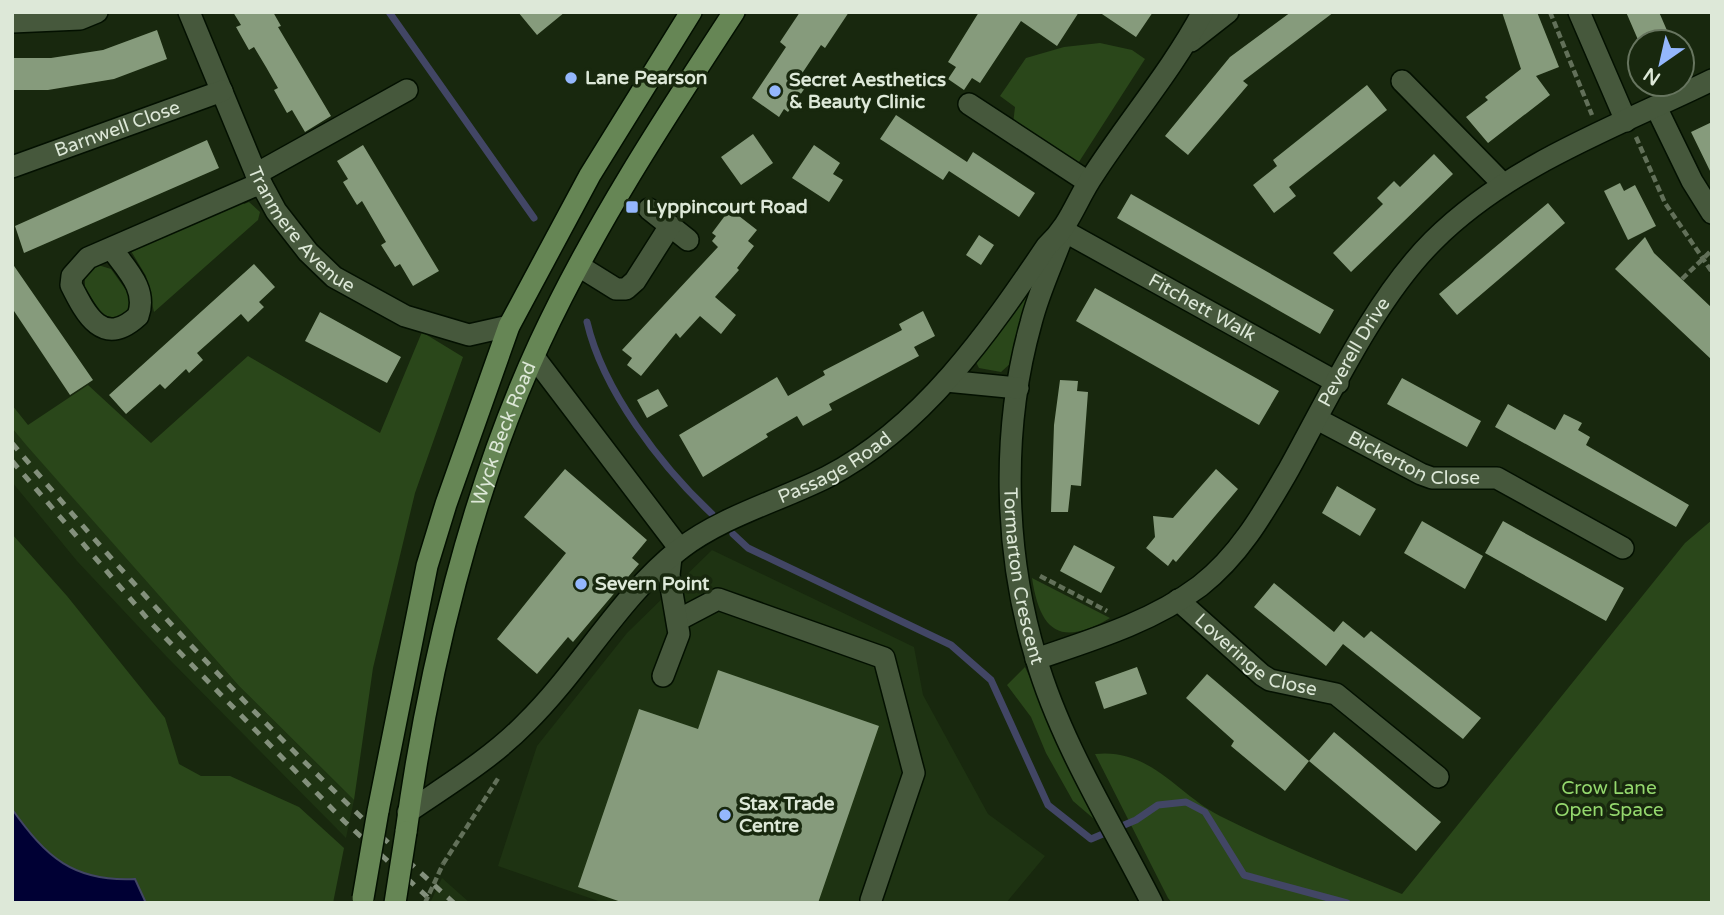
<svg xmlns="http://www.w3.org/2000/svg" width="1724" height="915" viewBox="0 0 1724 915" font-family="'Varela Round',sans-serif">
	<style>
		.built { fill: #1e3312 }
		.green { fill: #2a471a }
		.water { fill: #000034; stroke: #424665; stroke-width: 2 }
		.lines { fill: none; stroke-linecap: round; stroke-linejoin: round }
		.stream { stroke: #424665; stroke-width: 7 }
		.building { fill: #869b7c }
		.minor-casing { stroke: #031000; stroke-width: 24 }
		.major-casing { stroke: #031000; stroke-width: 24 }
		.path { stroke: #627059; stroke-width: 4.5; stroke-dasharray: 7 3.5; stroke-linecap: butt }
		.minor { stroke: #46583c; stroke-width: 21 }
		.major { stroke: #668655; stroke-width: 21 }
		.rail { stroke: #83907c; stroke-width: 5; stroke-dasharray: 9 9; stroke-linecap: butt }
		.major-bridge-casing { stroke: #031000; stroke-width: 24; stroke-linecap: butt }
		.path-bridge { stroke: #627059; stroke-width: 4.5; stroke-dasharray: 7 3.5; stroke-linecap: butt }
		.major-bridge { stroke: #668655; stroke-width: 21 }
		.poi-dot { fill: #94b7fd; stroke: #18280e; stroke-width: 2.5 }
		.labels { text-anchor: middle; dominant-baseline: central; stroke-width: 7; stroke-linejoin: round; paint-order: stroke }
		.poi-label { font-size: 19px; font-weight: bold; fill: #dde8d8; stroke: #18280e; text-anchor: start }
		.street-label { font-size: 19px; fill: #dde8d8; stroke: #18280e }
		.park-label { font-size: 19px; fill: #94d86d; stroke: #18280e }
	</style>
	<rect width="100%" height="100%" fill="#18280e"/>
	<!-- built -->
	<path class="built" d="M 12,428 L 239,686 L 354,800 L 346,838 L 167,657 L 77,561 L 12,482 Z
		M 712,550 L 914,647 L 923,695 L 988,814 L 1045,856 L 1006,903 L 604,903 L 498,866 L 537,746 L 627,633 Z
		M 442,878 L 470,903 L 430,903 Z"/>
	<!-- green -->
	<path class="green" d="M 1100,43 L 1132,50 L 1145,59 L 1077,165 L 1013,124 L 1015,107 L 1000,96 L 1026,58 L 1064,47 Z
		M 241,198 L 244,204 L 249,202 L 260,212 L 258,220 L 154,312 L 146,276 L 131,251 Z
		M 98,265 L 111,269 L 131,297 L 128,311 L 116,320 L 102,316 L 85,287 L 85,275 Z
		M 1027,291 L 1030,291 L 1012,362 L 1001,372 L 979,368 L 975,360 L 996,338 Z
		M 422,332 L 463,357 L 415,493 L 373,668 L 354,800 L 239,686 L 27,446 L 12,428 L 12,405 L 28,425 L 88,385 L 151,443 L 248,356 L 380,433 Z
		M 1712,520 L 1712,903 L 1172,903 L 1168,898 L 1095,754 C 1151,748 1177,794 1220,816 C 1278,845 1341,870 1402,894 L 1685,543 Z
		M 12,534 L 67,596 L 165,718 L 179,764 L 201,776 L 230,776 L 299,807 L 344,848 L 333,903 L 12,903 Z
		M 1032,578 L 1110,618 C 1061,647 1040,632 1032,578 Z
		M 1025,667 L 1094,819 L 1073,801 L 1046,753 L 1031,717 L 1007,685 Z"/>
	<!-- water -->
	<path class="water" d="M 12,809 C 46,857 73,882 135,879 L 146,903 L 12,903 Z"/>
	<g class="lines">
		<!-- stream -->
		<path class="stream" d="M 389,12 L 534,218
			M 587,322 C 603,391 661,466 712,514
			M 733,534 L 748,548 L 951,645 L 991,680 L 1048,805 L 1091,839 L 1136,820 L 1158,805 L 1186,802 L 1205,812 L 1244,875 L 1347,903"/>
	</g>
	<!-- building -->
	<path class="building" d="M 233,12 L 273,12 L 281,26 L 278,27 L 331,116 L 305,132 L 292,110 L 287,113 L 274,90 L 278,88 L 266,67 L 254,47 L 249,50 L 236,27 L 241,25 Z
		M 518,12 L 565,12 L 537,35 Z
		M 800,12 L 849,12 L 825,48 L 821,45 L 801,75 L 796,82 L 805,88 L 788,112 L 784,109 L 779,117 L 752,98 L 786,47 L 780,42 Z
		M 979,12 L 1079,12 L 1057,46 L 1021,21 L 980,83 L 972,78 L 964,90 L 948,79 L 956,67 L 948,62 Z
		M 1099,12 L 1153,12 L 1136,37 Z
		M 1291,12 L 1334,12 L 1243,81 L 1248,85 L 1188,155 L 1165,136 L 1230,57 Z
		M 1502,12 L 1537,12 L 1559,67 L 1536,76 L 1550,95 L 1488,143 L 1466,117 L 1488,100 L 1485,97 L 1521,69 Z
		M 1626,12 L 1659,12 L 1672,42 L 1639,42 Z
		M 157,30 L 167,59 L 114,79 L 48,90 L 12,90 L 12,58 L 51,58 L 103,50 Z
		M 1367,85 L 1387,110 L 1289,187 L 1296,196 L 1274,213 L 1253,185 L 1277,166 L 1273,160 Z
		M 896,115 L 967,162 L 973,152 L 1035,193 L 1019,217 L 949,171 L 943,180 L 880,139 Z
		M 1712,122 L 1712,175 L 1691,132 Z
		M 753,134 L 773,163 L 741,185 L 721,157 Z
		M 207,140 L 219,168 L 24,253 L 15,226 Z
		M 363,145 L 439,271 L 413,286 L 400,264 L 395,267 L 381,245 L 386,242 L 362,201 L 357,205 L 343,182 L 348,179 L 337,161 Z
		M 814,145 L 840,163 L 833,174 L 843,180 L 829,202 L 792,178 Z
		M 1434,154 L 1453,174 L 1351,272 L 1333,253 L 1383,204 L 1377,198 L 1394,181 L 1400,187 Z
		M 1620,183 L 1624,191 L 1635,185 L 1656,226 L 1628,240 L 1604,191 Z
		M 1131,194 L 1334,310 L 1320,334 L 1117,218 Z
		M 1548,203 L 1565,223 L 1457,315 L 1439,294 Z
		M 730,209 L 757,230 L 748,241 L 754,246 L 737,268 L 739,270 L 715,297 L 736,315 L 721,334 L 700,316 L 680,338 L 676,333 L 641,376 L 627,365 L 632,358 L 622,350 L 718,247 L 712,241 L 716,236 L 712,233 Z
		M 979,235 L 994,245 L 981,265 L 966,255 Z
		M 1645,237 L 1654,253 L 1712,308 L 1712,360 L 1615,269 Z
		M 12,263 L 93,380 L 70,395 L 12,308 Z
		M 254,264 L 275,287 L 259,302 L 264,307 L 248,322 L 241,314 L 197,353 L 203,360 L 189,373 L 186,369 L 165,389 L 160,384 L 126,414 L 109,395 Z
		M 1095,288 L 1279,391 L 1259,425 L 1076,321 Z
		M 923,311 L 935,336 L 914,347 L 919,356 L 829,404 L 832,410 L 803,426 L 797,416 L 766,434 L 768,437 L 703,477 L 679,435 L 777,377 L 788,396 L 825,375 L 823,371 L 902,330 L 899,324 Z
		M 320,312 L 401,357 L 387,383 L 305,341 Z
		M 1402,378 L 1481,421 L 1467,447 L 1387,404 Z
		M 1060,380 L 1078,381 L 1077,391 L 1088,392 L 1081,486 L 1071,485 L 1068,512 L 1051,512 L 1054,425 Z
		M 658,389 L 668,406 L 647,418 L 637,400 Z
		M 1508,404 L 1555,430 L 1564,414 L 1582,423 L 1578,430 L 1590,437 L 1586,445 L 1689,505 L 1676,527 L 1495,427 Z
		M 565,469 L 647,540 L 632,558 L 639,564 L 573,642 L 568,637 L 537,674 L 497,639 L 566,553 L 524,517 Z
		M 1216,469 L 1238,489 L 1176,562 L 1173,559 L 1168,566 L 1146,548 L 1155,537 L 1153,516 L 1173,518 Z
		M 1337,486 L 1376,509 L 1360,536 L 1322,513 Z
		M 1422,521 L 1483,556 L 1465,589 L 1404,553 Z
		M 1503,521 L 1624,588 L 1606,621 L 1485,553 Z
		M 1074,545 L 1115,567 L 1101,593 L 1060,571 Z
		M 1274,583 L 1334,632 L 1343,621 L 1364,638 L 1371,631 L 1481,718 L 1463,739 L 1343,644 L 1326,666 L 1254,607 Z
		M 1137,667 L 1147,694 L 1104,709 L 1095,682 Z
		M 718,670 L 879,726 L 818,903 L 624,903 L 578,887 L 639,709 L 698,729 Z
		M 1207,674 L 1309,761 L 1285,791 L 1231,746 L 1234,741 L 1186,698 Z
		M 1334,732 L 1441,822 L 1416,851 L 1309,761 Z"/>
	<g class="lines">
		<defs>
			<g id="minor">
				<path id="s1" d="M 189,12 L 256,174 L 276,211 L 308,252 L 334,277 L 405,316 L 469,335 L 509,326"/>
				<path d="M 1579,12 L 1626,121"/>
				<path d="M 12,22 L 80,19 L 97,12"/>
				<path d="M 1191,41 L 1228,12"/>
				<path d="M 1402,81 L 1503,184"/>
				<path d="M 969,104 L 1088,182"/>
				<path d="M 1656,107 L 1692,181 L 1712,213"/>
				<path id="s2" d="M 12,167 L 222,91"/>
				<path d="M 256,174 L 407,90"/>
				<path d="M 649,209 L 688,240"/>
				<path id="s3" d="M 1064,231 L 1338,383"/>
				<path id="s4" d="M 1060,243 C 1050,269 1038,295 1031,323 C 1001,430 1004,552 1036,658 C 1061,744 1112,824 1152,903"/>
				<path d="M 111,248 C 126,269 148,289 138,316 C 103,348 86,315 71,285 L 72,276 L 88,258 L 261,183"/>
				<path d="M 579,266 L 616,289 L 626,289 L 635,281 L 670,226"/>
				<path d="M 534,357 L 680,549"/>
				<path d="M 946,381 L 1018,388"/>
				<path id="s5" d="M 1317,419 L 1421,474 L 1432,478 L 1497,478 L 1623,548"/>
				<path id="s6" d="M 1178,600 L 1262,675 L 1270,680 L 1336,694 L 1438,777"/>
				<path d="M 678,620 L 718,599 L 884,658 L 914,773 L 871,900"/>
				<path id="s7" d="M 1036,659 C 1092,640 1152,622 1200,586 C 1240,555 1264,512 1289,469 C 1330,395 1374,300 1433,241 C 1510,164 1616,127 1712,80"/>
				<path d="M 663,676 L 679,634 L 669,575 L 671,557"/>
				<path id="s8" d="M 408,812 C 449,784 492,758 526,723 C 581,669 619,597 680,549 C 723,516 779,501 827,477 C 923,427 988,333 1047,246 C 1071,224 1076,200 1094,174 C 1129,120 1172,70 1203,12"/>
			</g>
			<g id="major">
				<path d="M 378,811 L 427,566 L 446,504 L 509,326 L 590,175 L 691,12"/>
				<path id="s9" d="M 406,832 C 428,670 471,491 540,342 C 594,226 664,119 734,12"/>
			</g>
		</defs>
		<!-- minor casing -->
		<use href="#minor" class="minor-casing"/>
		<!-- major casing -->
		<use href="#major" class="major-casing"/>
		<!-- path -->
		<path class="path" d="M 1550,12 L 1592,115
			M 1636,137 L 1665,203 L 1712,272
			M 1682,279 L 1712,250
			M 1040,576 L 1107,611
			M 443,864 L 499,777"/>
		<!-- minor -->
		<use href="#minor" class="minor"/>
		<!-- major -->
		<use href="#major" class="major"/>
		<!-- rail -->
		<path class="rail" d="M 12,443 C 149,607 295,760 454,903
			M 12,461 L 152,624 L 345,822 L 434,903"/>
		<defs>
			<path id="major-bridge" d="M 363,898 L 378,811
				M 395,903 L 406,832"/>
		</defs>
		<!-- major-bridge casing -->
		<use href="#major-bridge" class="major-bridge-casing"/>
		<!-- path-bridge -->
		<path class="path-bridge" d="M 425,903 L 443,864"/>
		<!-- major-bridge -->
		<use href="#major-bridge" class="major-bridge"/>
	</g>
	<!-- markers -->
	<g class="poi-dot">
		<circle cx="571" cy="78" r="7"/>
		<circle cx="775" cy="91" r="7"/>
		<rect x="625" y="200" width="14" height="14" rx="3.5"/>
		<circle cx="581" cy="584" r="7"/>
		<circle cx="725" cy="815" r="7"/>
	</g>
	<g class="labels">
		<!-- poi labels -->
		<g class="poi-label">
			<text x="585" y="78">Lane Pearson</text>
			<text x="789" y="80">Secret Aesthetics<tspan x="789" dy="22">&amp; Beauty Clinic</tspan></text>
			<text x="646" y="207">Lyppincourt Road</text>
			<text x="595" y="584">Severn Point</text>
			<text x="739" y="804">Stax Trade<tspan x="739" dy="22">Centre</tspan></text>
		</g>
		<!-- street labels -->
		<g class="street-label">
			<text stroke="none"><textPath href="#s2" startOffset="112">Barnwell Close</textPath></text>
			<text stroke="none"><textPath href="#s1" startOffset="248">Tranmere Avenue</textPath></text>
			<text stroke="none"><textPath href="#s3" startOffset="158">Fitchett Walk</textPath></text>
			<text stroke="none"><textPath href="#s7" startOffset="462">Peverell Drive</textPath></text>
			<text stroke="none"><textPath href="#s9" startOffset="411">Wyck Beck Road</textPath></text>
			<text stroke="none"><textPath href="#s5" startOffset="107">Bickerton Close</textPath></text>
			<text stroke="none"><textPath href="#s8" startOffset="556">Passage Road</textPath></text>
			<text stroke="none"><textPath href="#s4" startOffset="341">Tormarton Crescent</textPath></text>
			<text stroke="none"><textPath href="#s6" startOffset="98">Loveringe Close</textPath></text>
		</g>
		<!-- park labels -->
		<g class="park-label">
			<text x="1609" y="788">Crow Lane<tspan x="1609" dy="22">Open Space</tspan></text>
		</g>
	</g>
	<!-- border -->
	<rect width="1724" height="915" fill="none" stroke="#dde8d8" stroke-width="28"/>
	<!-- north arrow -->
	<g transform="translate(1661 63) rotate(214)"><circle r="33" fill="#18280e" stroke="#67755f" stroke-width="2"/>
	<path d="M0-5L12 26L0 18L-12 26Z" fill="#94b7fd"/>
	<text y="-10" font-size="19" font-weight="bold" text-anchor="middle" fill="#dde8d8">N</text>
	</g>
</svg>
